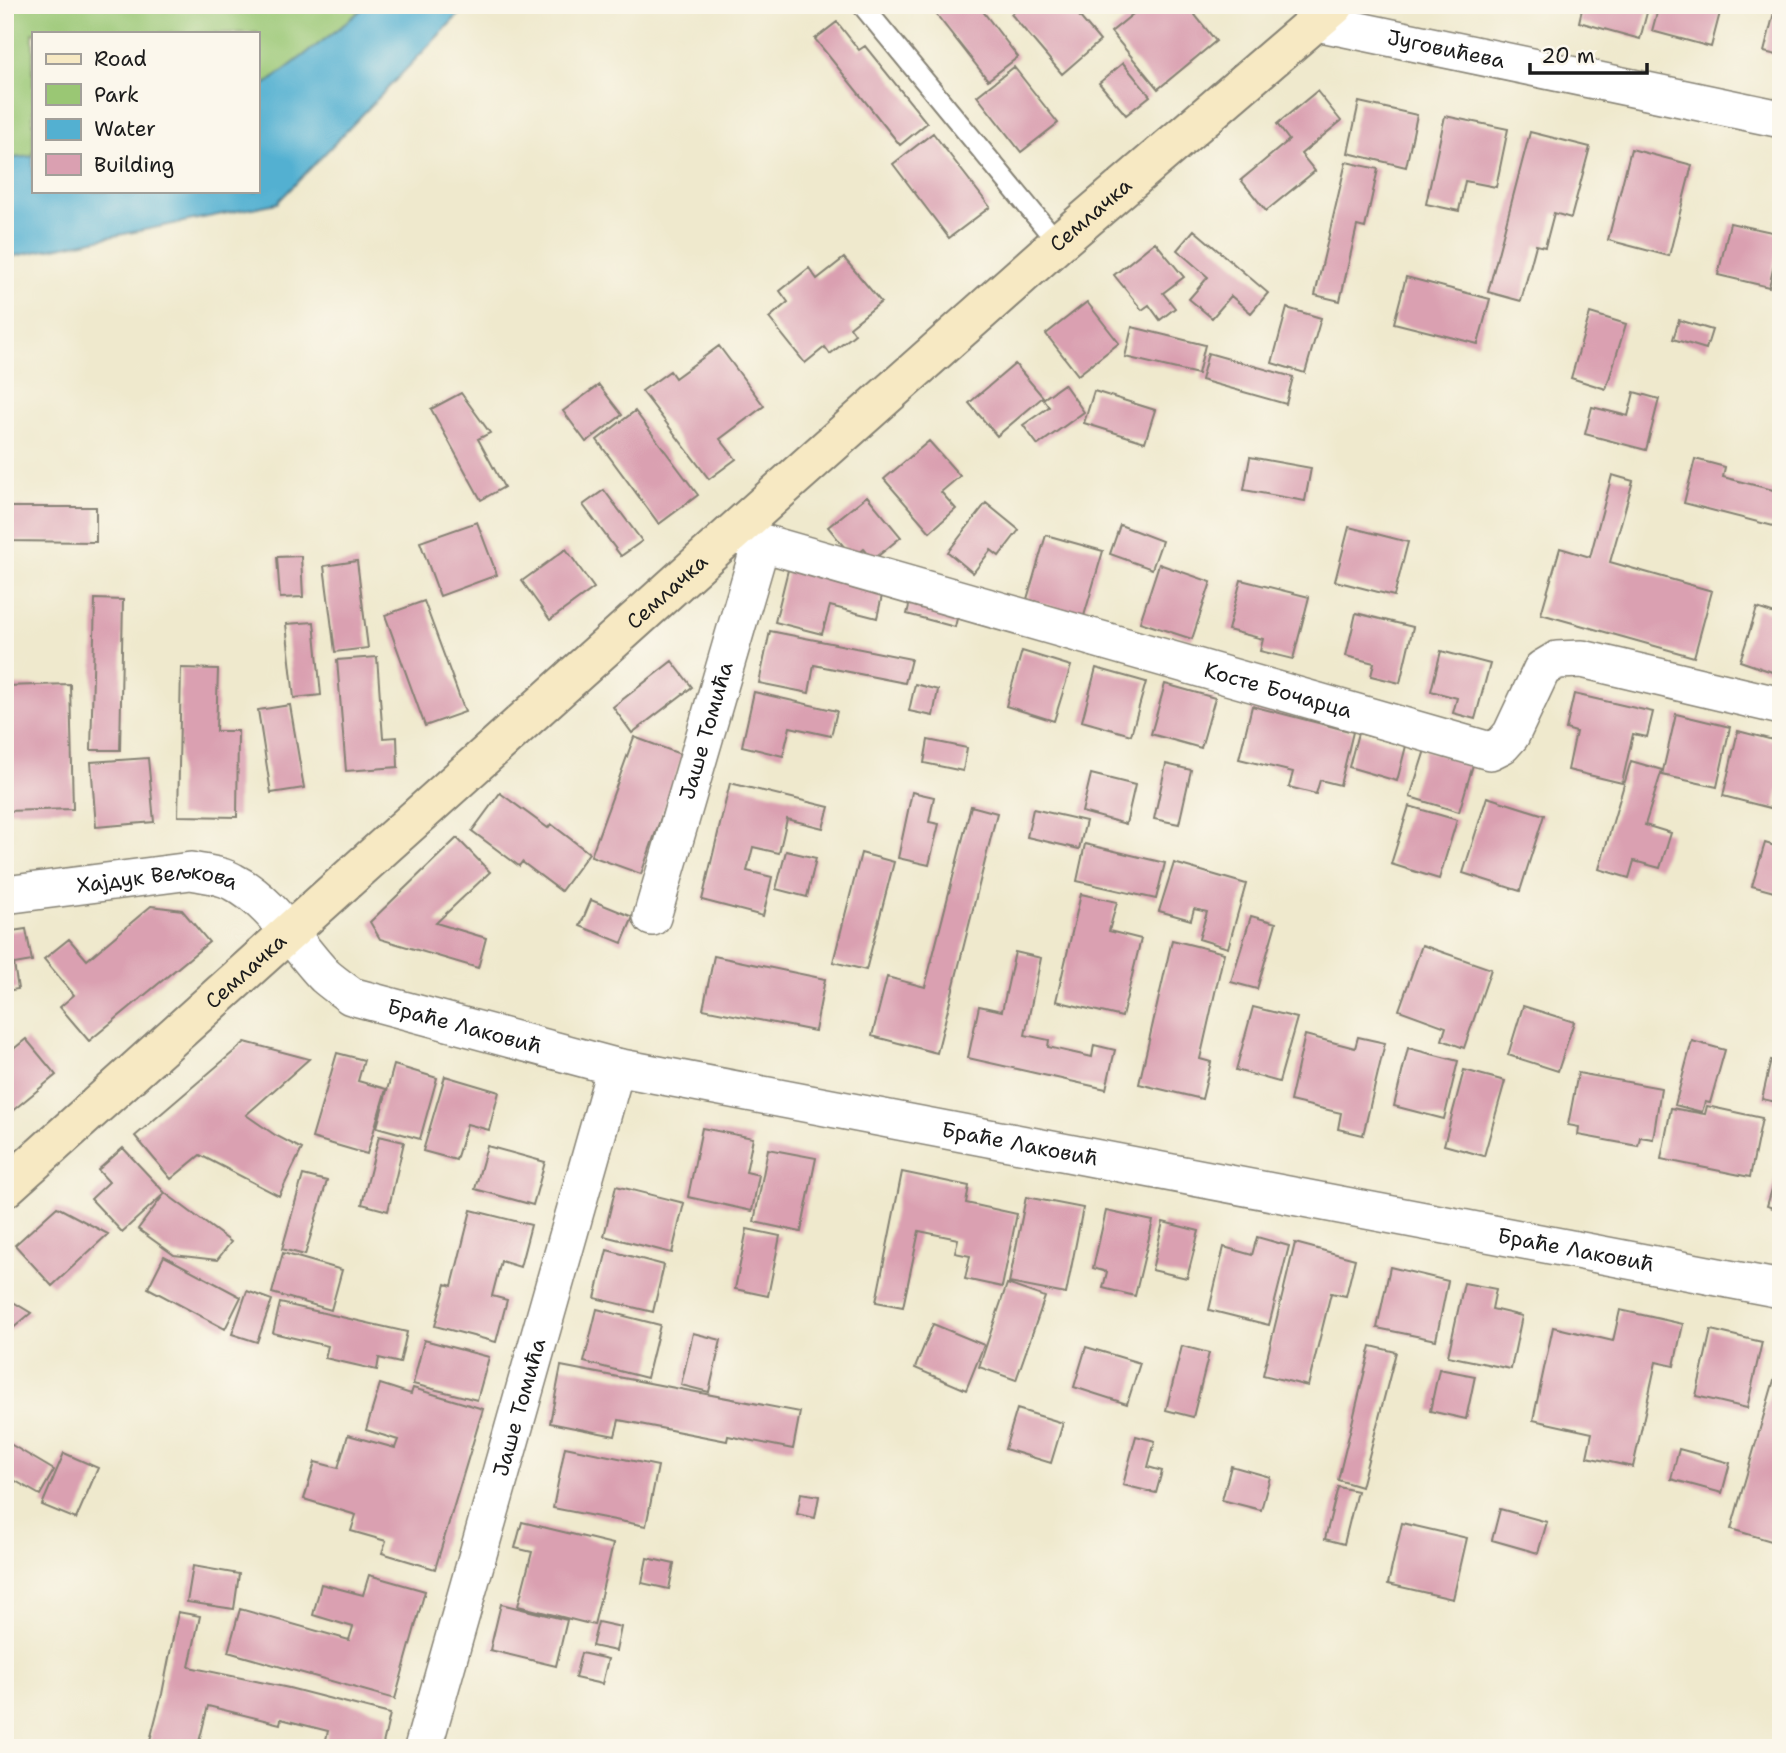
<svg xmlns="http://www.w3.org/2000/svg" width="1786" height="1753" viewBox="0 0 1786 1753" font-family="'Shantell Sans',sans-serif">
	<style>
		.green { fill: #9ac774; stroke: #5b7248; stroke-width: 2 }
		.water { fill: #53b0d1; stroke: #386676; stroke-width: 2 }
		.building { fill: #daa0b1 }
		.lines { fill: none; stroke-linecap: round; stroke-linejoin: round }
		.service-casing { stroke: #868274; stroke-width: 23 }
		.minor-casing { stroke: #868274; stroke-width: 40 }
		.secondary-casing { stroke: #868274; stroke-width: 42 }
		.service { stroke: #fff; stroke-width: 19 }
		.minor { stroke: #fff; stroke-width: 37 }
		.secondary { stroke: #f7e9c3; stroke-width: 38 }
		.labels { text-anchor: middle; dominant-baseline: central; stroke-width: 7; stroke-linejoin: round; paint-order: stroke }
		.street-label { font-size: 21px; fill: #1c1c1c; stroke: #fbf7ec }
	</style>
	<rect width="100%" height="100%" fill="#fbf7ec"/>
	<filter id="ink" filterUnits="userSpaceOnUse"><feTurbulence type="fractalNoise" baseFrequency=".0143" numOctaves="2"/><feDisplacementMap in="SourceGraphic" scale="14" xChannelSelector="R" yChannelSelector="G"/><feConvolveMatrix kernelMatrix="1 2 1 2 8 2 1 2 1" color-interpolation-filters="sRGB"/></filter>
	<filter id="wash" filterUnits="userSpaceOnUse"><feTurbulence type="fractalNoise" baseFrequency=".00686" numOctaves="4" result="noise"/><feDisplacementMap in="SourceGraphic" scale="28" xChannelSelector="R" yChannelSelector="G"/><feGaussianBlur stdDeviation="1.57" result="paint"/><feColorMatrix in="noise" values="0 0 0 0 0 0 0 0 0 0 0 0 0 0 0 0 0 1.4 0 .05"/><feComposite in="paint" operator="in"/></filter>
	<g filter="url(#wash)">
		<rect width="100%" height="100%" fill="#efe9cd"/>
		<!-- green -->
		<path class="green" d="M 5,5 L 367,5 L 341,27 L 257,91 L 257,33 L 33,33 L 33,156 L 5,159 Z"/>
		<!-- water -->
		<path class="water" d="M 367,5 L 468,5 L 277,203 L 5,258 L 5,159 L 33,156 L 33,191 L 257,191 L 257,91 L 341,27 Z"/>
		<g id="blocks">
			<!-- building -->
			<path class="building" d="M 948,5 L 978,5 L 1018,57 L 988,80 L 936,14 Z
				M 1021,5 L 1070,5 L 1100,41 L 1062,74 L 1011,14 Z
				M 1144,5 L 1187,5 L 1216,41 L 1158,89 L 1111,32 Z
				M 1583,5 L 1649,5 L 1640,39 L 1579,22 Z
				M 1659,5 L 1722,5 L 1711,47 L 1652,31 Z
				M 1776,5 L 1781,5 L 1781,56 L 1764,52 Z
				M 837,22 L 859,50 L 865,46 L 927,123 L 900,145 L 815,39 Z
				M 1123,63 L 1150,96 L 1126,115 L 1099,83 Z
				M 1014,67 L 1058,123 L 1021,152 L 977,96 Z
				M 1317,91 L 1341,121 L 1301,154 L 1315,171 L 1266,211 L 1241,180 L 1289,140 L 1277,124 Z
				M 1359,102 L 1417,115 L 1406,167 L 1348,153 Z
				M 1445,116 L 1508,129 L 1496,187 L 1465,181 L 1459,211 L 1426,204 Z
				M 1530,132 L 1590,147 L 1571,218 L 1554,213 L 1545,247 L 1536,245 L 1521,301 L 1488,292 Z
				M 933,133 L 990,207 L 949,238 L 893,164 Z
				M 1631,149 L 1692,165 L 1669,256 L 1608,240 Z
				M 1346,162 L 1378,169 L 1365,228 L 1357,226 L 1340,301 L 1315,295 Z
				M 1730,223 L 1781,234 L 1769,287 L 1718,275 Z
				M 1194,230 L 1268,293 L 1251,313 L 1231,296 L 1212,318 L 1189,299 L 1208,277 L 1177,250 Z
				M 1155,242 L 1184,277 L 1163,293 L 1175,308 L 1160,320 L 1149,305 L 1142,310 L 1114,275 Z
				M 844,258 L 881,302 L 850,327 L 855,334 L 830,354 L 825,347 L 805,363 L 769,318 L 788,302 L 780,291 L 809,268 L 817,279 Z
				M 1406,277 L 1490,299 L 1478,344 L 1394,323 Z
				M 1087,302 L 1119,343 L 1078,375 L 1046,334 Z
				M 1287,308 L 1321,318 L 1305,373 L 1272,363 Z
				M 1590,313 L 1626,324 L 1606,389 L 1571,378 Z
				M 1679,320 L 1712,330 L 1706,349 L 1673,339 Z
				M 1132,327 L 1205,345 L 1198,374 L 1125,357 Z
				M 719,346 L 764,406 L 720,439 L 736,459 L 709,479 L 642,391 L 670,371 L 675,378 Z
				M 1208,353 L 1293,377 L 1286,404 L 1201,380 Z
				M 1015,364 L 1043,397 L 997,436 L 969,403 Z
				M 1064,384 L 1084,412 L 1038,445 L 1023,425 L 1049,407 L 1043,399 Z
				M 599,385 L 622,415 L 586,442 L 563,411 Z
				M 1094,391 L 1155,410 L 1145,442 L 1084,423 Z
				M 1634,392 L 1659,399 L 1646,450 L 1585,434 L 1592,407 L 1628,416 Z
				M 461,393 L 490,433 L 478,439 L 504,487 L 481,500 L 431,409 Z
				M 635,411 L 698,495 L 659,524 L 597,440 Z
				M 929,441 L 960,476 L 941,492 L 956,509 L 930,532 L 884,479 Z
				M 1250,457 L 1311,468 L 1305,501 L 1244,490 Z
				M 1695,459 L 1725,467 L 1723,477 L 1781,492 L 1781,528 L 1684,503 Z
				M 1612,475 L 1633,481 L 1610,562 L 1712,591 L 1694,657 L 1541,614 L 1560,548 L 1590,557 Z
				M 604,490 L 642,541 L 621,556 L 583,505 Z
				M 867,496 L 901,537 L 873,560 L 864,549 L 853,558 L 828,527 Z
				M 986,503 L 1019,530 L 999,556 L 991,550 L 973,573 L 948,552 Z
				M 5,507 L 96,507 L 96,542 L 5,541 Z
				M 477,522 L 497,575 L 440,596 L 420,542 Z
				M 1120,525 L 1162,541 L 1152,569 L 1110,554 Z
				M 1349,527 L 1408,542 L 1394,596 L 1335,581 Z
				M 1046,535 L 1103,551 L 1084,616 L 1027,599 Z
				M 566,549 L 594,588 L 550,620 L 522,581 Z
				M 301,556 L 303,597 L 280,598 L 277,557 Z
				M 357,561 L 368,648 L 335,652 L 324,566 Z
				M 1159,564 L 1211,582 L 1192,639 L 1140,622 Z
				M 789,566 L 883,591 L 877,618 L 830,606 L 822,634 L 775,622 Z
				M 1241,580 L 1309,597 L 1293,659 L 1260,651 L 1263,639 L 1228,630 Z
				M 912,594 L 960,606 L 955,627 L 907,614 Z
				M 95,599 L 123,600 L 120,750 L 91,750 Z
				M 424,601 L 465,712 L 425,726 L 385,615 Z
				M 1757,608 L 1781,616 L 1781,675 L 1740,661 Z
				M 1356,613 L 1413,627 L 1400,683 L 1371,676 L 1374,663 L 1346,656 Z
				M 314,622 L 321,695 L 294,698 L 286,624 Z
				M 770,631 L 911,659 L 905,683 L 814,665 L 809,693 L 759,683 Z
				M 1022,651 L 1071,666 L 1054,721 L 1006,706 Z
				M 1441,651 L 1490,664 L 1475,719 L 1453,713 L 1457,698 L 1431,691 Z
				M 377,657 L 383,738 L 397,737 L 398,767 L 346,771 L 337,660 Z
				M 672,661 L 692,687 L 632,733 L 613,707 Z
				M 181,668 L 218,669 L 216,731 L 238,731 L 237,817 L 178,816 Z
				M 1096,668 L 1146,682 L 1131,735 L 1082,721 Z
				M 70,684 L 73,809 L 5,811 L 5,686 Z
				M 915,684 L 938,690 L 933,716 L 909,711 Z
				M 1165,684 L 1215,698 L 1201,748 L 1151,734 Z
				M 754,692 L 837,711 L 831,736 L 790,727 L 783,756 L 742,746 Z
				M 1574,694 L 1653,712 L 1647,737 L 1633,734 L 1622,783 L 1568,770 L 1576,732 L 1566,729 Z
				M 290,705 L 304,788 L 271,793 L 258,710 Z
				M 1252,706 L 1353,732 L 1340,785 L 1320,780 L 1316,794 L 1289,787 L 1293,772 L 1239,759 Z
				M 1676,714 L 1730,727 L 1717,787 L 1662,775 Z
				M 1738,731 L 1781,742 L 1781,783 L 1774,809 L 1723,796 Z
				M 1358,733 L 1406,746 L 1397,781 L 1349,767 Z
				M 634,737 L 683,755 L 641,874 L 591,856 Z
				M 928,740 L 967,748 L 963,771 L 924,763 Z
				M 1425,750 L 1473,765 L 1459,812 L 1410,797 Z
				M 148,758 L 154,822 L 96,827 L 91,762 Z
				M 1631,761 L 1662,770 L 1645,825 L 1671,833 L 1660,868 L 1634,861 L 1629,878 L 1599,869 Z
				M 1166,764 L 1191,770 L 1179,824 L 1154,819 Z
				M 1091,774 L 1135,785 L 1126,824 L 1082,812 Z
				M 730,783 L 829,807 L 823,828 L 787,819 L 779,853 L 753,847 L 747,871 L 772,877 L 763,916 L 702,900 Z
				M 912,792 L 934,797 L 929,822 L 939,824 L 929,865 L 898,858 Z
				M 500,793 L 548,828 L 551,824 L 589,853 L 561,891 L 522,862 L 519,866 L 472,831 Z
				M 1487,797 L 1544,815 L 1520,891 L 1463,873 Z
				M 971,806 L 997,813 L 937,1053 L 872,1036 L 887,977 L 925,987 Z
				M 1409,806 L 1457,820 L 1439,879 L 1391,864 Z
				M 1033,809 L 1086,821 L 1079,849 L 1027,837 Z
				M 457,838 L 490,872 L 436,923 L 486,938 L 478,968 L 380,939 L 370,922 Z
				M 1765,843 L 1781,848 L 1781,894 L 1752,886 Z
				M 1085,844 L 1165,863 L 1156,899 L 1077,881 Z
				M 786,851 L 816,858 L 807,897 L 776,889 Z
				M 861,853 L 894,862 L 866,970 L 833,962 Z
				M 1174,863 L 1246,884 L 1228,948 L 1199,939 L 1207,912 L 1194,909 L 1191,920 L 1159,911 Z
				M 1081,894 L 1117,902 L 1109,931 L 1141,939 L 1122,1017 L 1056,1001 Z
				M 591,900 L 633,917 L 622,943 L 580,926 Z
				M 151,906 L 182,910 L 209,942 L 89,1041 L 60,1007 L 74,995 L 44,959 L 69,939 L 87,960 Z
				M 1251,916 L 1276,923 L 1257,989 L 1231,982 Z
				M 26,929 L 32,961 L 14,964 L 18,989 L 5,991 L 5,932 Z
				M 1172,940 L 1224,953 L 1200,1059 L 1211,1062 L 1202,1099 L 1139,1084 Z
				M 1422,945 L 1491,969 L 1464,1048 L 1442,1040 L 1446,1027 L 1399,1010 Z
				M 1015,952 L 1041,958 L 1025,1035 L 1049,1040 L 1048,1047 L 1092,1057 L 1094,1045 L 1115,1050 L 1106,1089 L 968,1058 L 979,1006 L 1002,1011 Z
				M 714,956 L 825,979 L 815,1031 L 703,1009 Z
				M 1523,1006 L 1574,1022 L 1558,1071 L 1508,1055 Z
				M 1253,1007 L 1297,1018 L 1279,1082 L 1236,1070 Z
				M 1305,1035 L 1355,1048 L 1358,1037 L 1385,1043 L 1363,1135 L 1338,1129 L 1341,1113 L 1290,1101 Z
				M 26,1039 L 56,1075 L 5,1117 L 5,1056 Z
				M 1692,1041 L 1725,1050 L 1710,1103 L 1705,1102 L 1702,1112 L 1675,1105 Z
				M 245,1042 L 309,1059 L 246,1115 L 275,1135 L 302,1149 L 279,1196 L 200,1155 L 171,1179 L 135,1136 Z
				M 1408,1048 L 1458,1061 L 1444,1119 L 1394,1106 Z
				M 337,1053 L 364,1060 L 358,1081 L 386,1089 L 367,1154 L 312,1138 Z
				M 1771,1060 L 1781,1063 L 1781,1103 L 1762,1099 Z
				M 394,1065 L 437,1078 L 420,1139 L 377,1127 Z
				M 1464,1070 L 1505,1081 L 1484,1156 L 1444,1145 Z
				M 1578,1073 L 1661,1088 L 1653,1139 L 1640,1137 L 1638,1146 L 1578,1135 L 1579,1127 L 1568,1125 Z
				M 445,1076 L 499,1092 L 489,1130 L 467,1124 L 456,1160 L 423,1151 Z
				M 1707,1106 L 1762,1118 L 1750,1177 L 1661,1159 L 1671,1108 L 1705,1114 Z
				M 702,1128 L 753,1138 L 746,1172 L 759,1175 L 752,1211 L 688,1197 Z
				M 379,1136 L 404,1142 L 388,1211 L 362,1204 Z
				M 487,1146 L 545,1162 L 533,1205 L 475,1189 Z
				M 123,1148 L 165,1193 L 122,1232 L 91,1199 L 109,1182 L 98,1170 Z
				M 768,1149 L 816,1158 L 801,1232 L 754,1222 Z
				M 1780,1162 L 1781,1162 L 1781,1211 L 1767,1206 Z
				M 902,1172 L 969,1186 L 966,1203 L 1017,1214 L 1002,1287 L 965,1279 L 970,1256 L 955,1253 L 958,1239 L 919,1231 L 903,1307 L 876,1302 Z
				M 303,1175 L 327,1181 L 305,1255 L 282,1249 Z
				M 616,1186 L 684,1203 L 672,1253 L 604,1236 Z
				M 165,1193 L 231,1242 L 217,1260 L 174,1255 L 138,1229 Z
				M 1026,1197 L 1083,1208 L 1066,1294 L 1009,1283 Z
				M 57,1207 L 108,1234 L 52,1286 L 15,1245 Z
				M 471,1210 L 531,1225 L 520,1267 L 501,1261 L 492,1296 L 507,1300 L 496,1342 L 435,1326 L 446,1284 L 452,1286 Z
				M 1106,1211 L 1153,1221 L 1135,1296 L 1103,1288 L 1107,1272 L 1093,1268 Z
				M 1163,1222 L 1199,1231 L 1187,1278 L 1152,1270 Z
				M 747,1229 L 780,1236 L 768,1296 L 735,1289 Z
				M 1257,1237 L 1289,1246 L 1269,1325 L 1209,1310 L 1224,1247 L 1252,1255 Z
				M 1295,1243 L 1355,1259 L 1346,1296 L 1331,1293 L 1308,1386 L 1263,1375 Z
				M 607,1250 L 664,1265 L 653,1312 L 595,1298 Z
				M 283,1253 L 342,1270 L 331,1310 L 272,1293 Z
				M 164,1256 L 241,1297 L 225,1329 L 148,1288 Z
				M 1390,1267 L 1448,1281 L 1436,1340 L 1377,1328 Z
				M 1464,1283 L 1496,1289 L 1492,1309 L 1522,1316 L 1511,1369 L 1448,1356 Z
				M 1007,1284 L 1045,1297 L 1016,1380 L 979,1367 Z
				M 247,1291 L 272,1300 L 257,1342 L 232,1334 Z
				M 5,1297 L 31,1313 L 5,1335 Z
				M 280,1303 L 407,1332 L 400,1363 L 379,1358 L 377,1370 L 325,1358 L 328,1346 L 273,1333 Z
				M 597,1309 L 660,1325 L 647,1378 L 584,1362 Z
				M 1620,1310 L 1683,1324 L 1674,1366 L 1656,1362 L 1633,1467 L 1587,1457 L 1592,1433 L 1533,1420 L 1553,1327 L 1613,1341 Z
				M 933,1324 L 984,1345 L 966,1390 L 915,1368 Z
				M 1711,1330 L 1762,1342 L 1747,1408 L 1696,1396 Z
				M 693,1333 L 721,1340 L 709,1392 L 681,1385 Z
				M 424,1340 L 489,1357 L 477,1400 L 413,1384 Z
				M 1182,1346 L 1209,1353 L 1193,1417 L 1166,1410 Z
				M 1371,1346 L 1396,1352 L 1361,1487 L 1338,1480 Z
				M 1086,1347 L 1140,1363 L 1127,1404 L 1074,1387 Z
				M 561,1366 L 800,1412 L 793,1449 L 728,1436 L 727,1441 L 619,1420 L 615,1436 L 550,1423 Z
				M 1778,1366 L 1781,1367 L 1781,1497 L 1776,1515 L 1781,1517 L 1781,1544 L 1731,1529 Z
				M 1439,1369 L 1475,1376 L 1466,1419 L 1430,1411 Z
				M 380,1384 L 411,1394 L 413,1388 L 483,1409 L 435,1569 L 382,1553 L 386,1541 L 351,1531 L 356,1515 L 304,1499 L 315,1462 L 338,1468 L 348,1435 L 395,1448 L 398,1440 L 366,1430 Z
				M 1017,1409 L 1063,1423 L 1051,1463 L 1005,1449 Z
				M 1136,1436 L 1155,1441 L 1148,1467 L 1162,1471 L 1156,1493 L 1123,1485 Z
				M 5,1441 L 54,1470 L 40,1495 L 5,1475 Z
				M 565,1447 L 658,1466 L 646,1526 L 553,1508 Z
				M 1679,1449 L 1730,1463 L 1722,1493 L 1671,1479 Z
				M 64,1453 L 98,1468 L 76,1519 L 42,1505 Z
				M 1231,1466 L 1270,1477 L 1261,1510 L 1222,1500 Z
				M 1338,1487 L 1357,1491 L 1344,1544 L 1325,1539 Z
				M 801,1493 L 819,1496 L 815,1518 L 797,1514 Z
				M 1500,1509 L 1547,1522 L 1538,1553 L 1492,1540 Z
				M 522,1522 L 613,1544 L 594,1625 L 518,1606 L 532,1552 L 515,1548 Z
				M 1402,1523 L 1467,1538 L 1453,1599 L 1388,1584 Z
				M 647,1558 L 674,1564 L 669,1589 L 642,1583 Z
				M 193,1566 L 239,1574 L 234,1609 L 187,1602 Z
				M 369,1575 L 425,1591 L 395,1699 L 228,1652 L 240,1609 L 349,1640 L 353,1627 L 313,1615 L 321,1584 L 363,1595 Z
				M 501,1604 L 567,1620 L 556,1666 L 490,1650 Z
				M 178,1612 L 200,1616 L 189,1667 L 289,1688 L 390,1714 L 382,1748 L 324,1748 L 328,1731 L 281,1719 L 280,1724 L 208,1706 L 198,1746 L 203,1748 L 148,1748 L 162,1694 Z
				M 598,1622 L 621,1627 L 616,1651 L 592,1646 Z
				M 581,1653 L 608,1659 L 602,1684 L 575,1678 Z"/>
		</g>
	</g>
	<g filter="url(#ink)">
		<use href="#blocks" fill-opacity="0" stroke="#868274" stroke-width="2"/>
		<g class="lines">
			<defs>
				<path id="service" d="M 862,5 L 1058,243"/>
				<g id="minor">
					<path id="s1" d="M 1316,22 L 1781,119"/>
					<path id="s2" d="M 731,534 L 1490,751 L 1502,745 L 1511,735 L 1542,669 L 1557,660 L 1582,659 L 1781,706"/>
					<path id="s3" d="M 5,895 L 191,871 C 205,874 221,875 233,882 C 273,902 295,945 325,976 C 333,983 343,990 351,996 L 616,1067 L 1781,1289"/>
					<path id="s4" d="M 652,917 L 761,543"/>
					<path id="s5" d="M 423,1748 L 616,1067"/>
				</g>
				<g id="secondary">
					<path id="s6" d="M 5,1188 L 779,491 L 1058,243 L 1335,5"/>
				</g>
			</defs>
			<!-- service casing -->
			<use href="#service" class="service-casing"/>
			<!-- minor casing -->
			<use href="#minor" class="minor-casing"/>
			<!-- secondary casing -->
			<use href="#secondary" class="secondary-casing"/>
			<!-- service -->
			<use href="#service" class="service"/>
			<!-- minor -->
			<use href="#minor" class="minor"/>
			<!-- secondary -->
			<use href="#secondary" class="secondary"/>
		</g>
	</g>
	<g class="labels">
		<!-- street labels -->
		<g class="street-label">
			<text stroke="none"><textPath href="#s1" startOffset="133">Југовићева</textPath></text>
			<text stroke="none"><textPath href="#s6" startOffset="1458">Семлачка</textPath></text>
			<text stroke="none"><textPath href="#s6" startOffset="891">Семлачка</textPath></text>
			<text stroke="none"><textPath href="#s2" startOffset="569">Косте Бочарца</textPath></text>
			<text stroke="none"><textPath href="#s4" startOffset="194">Јаше Томића</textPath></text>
			<text stroke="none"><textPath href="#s3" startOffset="154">Хајдук Вељкова</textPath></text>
			<text stroke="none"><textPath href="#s6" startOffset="324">Семлачка</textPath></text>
			<text stroke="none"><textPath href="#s3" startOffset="514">Браће Лаковић</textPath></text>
			<text stroke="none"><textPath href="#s3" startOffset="1082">Браће Лаковић</textPath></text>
			<text stroke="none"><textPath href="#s3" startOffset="1648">Браће Лаковић</textPath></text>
			<text stroke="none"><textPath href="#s5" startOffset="354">Јаше Томића</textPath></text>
		</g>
	</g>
	<!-- margin -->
	<rect width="1786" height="1753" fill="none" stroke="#fbf7ec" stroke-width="28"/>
	<!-- legend -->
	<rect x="32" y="32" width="228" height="161" fill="#fbf7ec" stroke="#a29f99" stroke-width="2"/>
	<rect x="46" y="54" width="35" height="10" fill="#f7e9c3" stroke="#a29f99" stroke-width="2"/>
	<text x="94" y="66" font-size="21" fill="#1c1c1c">Road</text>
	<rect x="46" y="84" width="35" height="21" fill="#9ac774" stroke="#a29f99" stroke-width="2"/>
	<text x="94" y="102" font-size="21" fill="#1c1c1c">Park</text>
	<rect x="46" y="119" width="35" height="21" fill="#53b0d1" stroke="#a29f99" stroke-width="2"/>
	<text x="94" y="136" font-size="21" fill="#1c1c1c">Water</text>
	<rect x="46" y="154" width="35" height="21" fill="#daa0b1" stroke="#a29f99" stroke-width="2"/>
	<text x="94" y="172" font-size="21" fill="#1c1c1c">Building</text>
	<!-- scale -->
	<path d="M1530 63v10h117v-10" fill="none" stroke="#1c1c1c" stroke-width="3.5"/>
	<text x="1541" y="63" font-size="21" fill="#1c1c1c" stroke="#fbf7ec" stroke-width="5" paint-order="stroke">20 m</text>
</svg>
